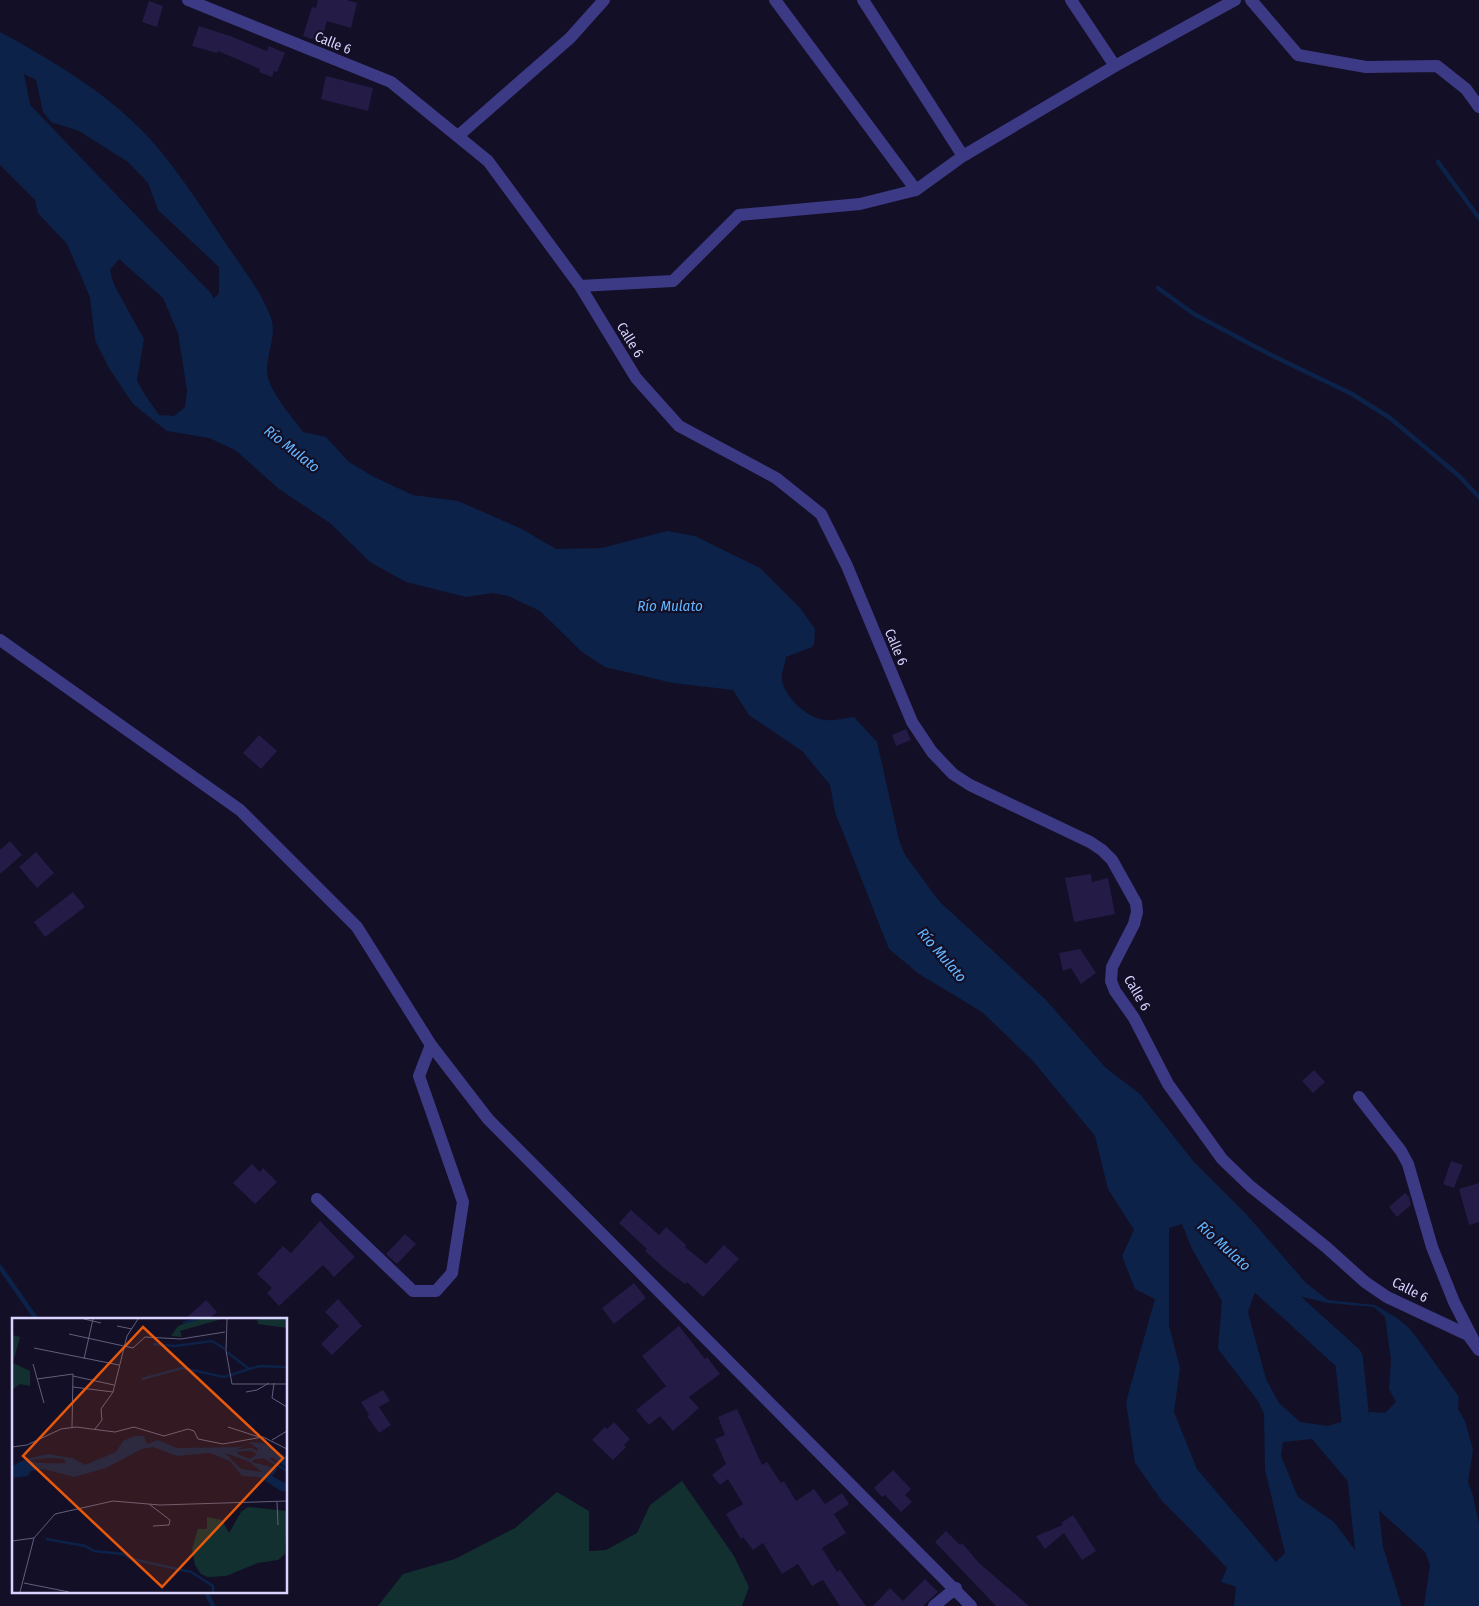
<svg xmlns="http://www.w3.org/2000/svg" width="1479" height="1606" viewBox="0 0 1479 1606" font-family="'Fira Sans Condensed',sans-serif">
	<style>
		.green { fill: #12302f }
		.water { fill: #0c2248; fill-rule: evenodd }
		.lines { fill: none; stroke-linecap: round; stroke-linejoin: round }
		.stream { stroke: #0c2248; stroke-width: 4.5 }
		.river { stroke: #0c2248; stroke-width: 28 }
		.building { fill: #241b47 }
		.minor { stroke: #3d3a85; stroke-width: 12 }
		.labels { text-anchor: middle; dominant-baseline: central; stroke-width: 4.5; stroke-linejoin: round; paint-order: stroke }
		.street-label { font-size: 14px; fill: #d9d4ff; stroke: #130f26 }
		.water-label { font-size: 15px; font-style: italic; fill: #62b6ff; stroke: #130f26 }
		.inset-river { fill: none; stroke: #0c2248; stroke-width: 2.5 }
		.inset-road { fill: none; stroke: #625e7d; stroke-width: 1 }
		.view { fill: #e8590c; fill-opacity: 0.15; stroke: #e8590c; stroke-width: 2.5 }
		.inset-edge { fill: none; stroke: #d9d4ff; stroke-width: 2.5 }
	</style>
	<rect width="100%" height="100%" fill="#130f26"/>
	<!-- green -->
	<path class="green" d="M 682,1481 L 734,1556 L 749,1587 L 742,1606 L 378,1606 L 403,1574 L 455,1559 L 515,1528 L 557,1492 L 589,1511 L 589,1551 L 606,1550 L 637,1533 L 650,1505 Z"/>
	<!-- water -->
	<path class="water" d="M 0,32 C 57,63 116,98 158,148 C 182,177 203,209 224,241 C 239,263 260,290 270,315 C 278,334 267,351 267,370 C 267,390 292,416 303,432 L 326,437 L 349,462 L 374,477 L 413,495 L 458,501 L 522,529 L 556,549 L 602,548 L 667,531 L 695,536 L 760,568 L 800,608 L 815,629 L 814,644 L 812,647 L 786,657 C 785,664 781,674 782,680 C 785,698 809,720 827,720 C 835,721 845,718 854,717 L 877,742 L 899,840 L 905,855 L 939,901 L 1045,999 L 1106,1068 L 1140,1094 L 1194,1162 L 1247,1215 L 1306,1283 L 1328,1300 L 1375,1305 L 1397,1318 L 1408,1327 L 1417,1338 L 1459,1397 L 1458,1409 L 1465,1421 L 1473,1450 L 1468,1482 L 1473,1496 L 1479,1524 L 1479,1606 L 1424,1606 L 1430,1565 L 1425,1552 L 1351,1485 L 1312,1439 L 1283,1442 L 1281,1456 L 1298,1497 L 1334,1522 L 1361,1558 L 1379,1599 L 1380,1606 L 1234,1606 L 1236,1587 L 1221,1582 L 1227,1568 L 1192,1531 L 1162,1501 L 1135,1463 L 1126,1402 L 1155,1299 L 1135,1289 L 1122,1256 L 1134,1230 L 1108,1189 L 1095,1136 L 1033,1061 L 982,1012 L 919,974 L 889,949 L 835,812 L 830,785 L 802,751 L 749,715 L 733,690 L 673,683 L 605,667 L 582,652 L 540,611 L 508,596 L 493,593 L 466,597 L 406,582 L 370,562 L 330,523 L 279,489 L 235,450 L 209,438 L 167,431 L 133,404 L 109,368 L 95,340 L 90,297 L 67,244 L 38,213 L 35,200 L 0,165 ZM 24,74 L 36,80 L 43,112 L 51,122 L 79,131 L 128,162 L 148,183 L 158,210 L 219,267 L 219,293 L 210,303 L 196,304 L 139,247 L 105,220 L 56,167 L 35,129 ZM 119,259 L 163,298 L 178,333 L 187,391 L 185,407 L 174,416 L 159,415 L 143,392 L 137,380 L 144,339 L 114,285 L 110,270 ZM 1182,1224 L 1192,1249 L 1222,1301 L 1218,1349 L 1258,1401 L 1264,1414 L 1265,1470 L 1285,1553 L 1276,1562 L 1197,1469 L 1174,1412 L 1180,1368 L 1169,1326 L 1169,1228 ZM 1260,1278 L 1285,1293 L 1328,1303 L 1374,1307 L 1385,1317 L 1391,1360 L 1389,1389 L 1396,1402 L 1385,1413 L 1371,1412 L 1328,1426 L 1300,1422 L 1279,1403 L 1266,1379 L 1248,1312 Z"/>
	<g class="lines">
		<!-- stream -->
		<path class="stream" d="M 1438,162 L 1479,218
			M 1158,288 L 1194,314 L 1271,355 L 1352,394 L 1390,418 L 1458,475 L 1479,497
			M 0,1267 L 37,1320
			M 206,1592 L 213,1606"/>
		<!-- river -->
		<path class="river" d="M 0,98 L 6,100 L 200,302 L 215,339
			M 1232,1253 L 1349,1359 L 1369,1549 L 1387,1606"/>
	</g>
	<!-- building -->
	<path class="building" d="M 318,0 L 347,0 L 357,3 L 351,28 L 327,21 L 321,42 L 303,36 L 312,7 L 316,8 Z
		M 149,1 L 163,6 L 157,27 L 142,22 Z
		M 199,26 L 230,36 L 267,51 L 269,46 L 285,53 L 277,72 L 274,71 L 272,77 L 259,72 L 260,69 L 218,51 L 217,53 L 192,46 Z
		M 326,76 L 373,88 L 368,111 L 321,99 Z
		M 906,729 L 911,740 L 896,746 L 892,735 Z
		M 259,735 L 277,751 L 261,769 L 243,753 Z
		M 10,841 L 22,855 L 0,874 L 0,850 Z
		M 36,852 L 54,873 L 37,888 L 19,867 Z
		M 1091,874 L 1092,882 L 1108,878 L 1115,914 L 1074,922 L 1065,878 Z
		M 73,892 L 85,907 L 45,937 L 34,922 Z
		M 1080,949 L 1096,973 L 1081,984 L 1071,968 L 1063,971 L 1059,953 Z
		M 1314,1070 L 1325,1082 L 1313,1093 L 1302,1081 Z
		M 1451,1161 L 1463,1165 L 1454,1188 L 1443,1184 Z
		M 252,1164 L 260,1172 L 263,1168 L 277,1182 L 255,1204 L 233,1183 Z
		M 1479,1183 L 1479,1222 L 1469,1225 L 1459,1189 Z
		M 1405,1193 L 1409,1197 L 1411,1205 L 1397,1217 L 1389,1207 Z
		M 631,1210 L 659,1235 L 666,1227 L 686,1245 L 685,1247 L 706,1264 L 724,1245 L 739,1259 L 703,1297 L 687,1282 L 685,1284 L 665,1269 L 645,1251 L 647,1249 L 619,1223 Z
		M 320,1221 L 355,1257 L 334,1277 L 323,1265 L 279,1306 L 267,1293 L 272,1288 L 257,1274 L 283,1246 L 291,1253 Z
		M 405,1234 L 416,1244 L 397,1264 L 386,1254 Z
		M 634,1283 L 646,1298 L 614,1324 L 602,1308 Z
		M 338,1299 L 362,1326 L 332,1355 L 321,1344 L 339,1326 L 325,1312 Z
		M 206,1300 L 217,1312 L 208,1320 L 184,1320 Z
		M 679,1326 L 705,1359 L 707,1357 L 720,1374 L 689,1397 L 699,1408 L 673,1431 L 660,1416 L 649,1425 L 636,1410 L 666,1386 L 642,1356 Z
		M 383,1390 L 390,1401 L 379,1407 L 391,1425 L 379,1433 L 367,1416 L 369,1415 L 361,1402 Z
		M 737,1409 L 762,1465 L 767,1462 L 781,1483 L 784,1481 L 796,1501 L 814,1489 L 825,1504 L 842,1493 L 849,1504 L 834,1514 L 846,1533 L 822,1548 L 837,1572 L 840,1570 L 866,1606 L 840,1606 L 823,1580 L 812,1586 L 798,1564 L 782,1574 L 763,1543 L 753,1550 L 743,1537 L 741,1539 L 726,1514 L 743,1504 L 728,1479 L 720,1485 L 712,1475 L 726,1464 L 715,1439 L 725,1435 L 718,1417 Z
		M 614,1422 L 630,1439 L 624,1445 L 626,1447 L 613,1460 L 592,1440 L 605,1427 L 607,1429 Z
		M 893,1470 L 911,1489 L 905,1495 L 912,1502 L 901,1512 L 885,1495 L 882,1497 L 874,1488 Z
		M 1073,1515 L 1096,1551 L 1082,1560 L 1064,1533 L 1045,1549 L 1036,1536 L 1063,1525 L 1061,1523 Z
		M 946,1531 L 960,1545 L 962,1543 L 979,1563 L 1029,1606 L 996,1606 L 935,1542 Z
		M 925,1579 L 938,1592 L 923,1606 L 873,1606 L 890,1588 L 903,1601 Z"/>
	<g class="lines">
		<!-- minor -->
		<path class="minor" d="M 188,0 L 391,82 L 488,161 L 580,286 L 636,378 L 679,426 L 776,478 L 821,514 L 847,566 L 912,722 L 932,752 L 953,774 L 970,785 L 1090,842 L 1102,850 L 1112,860 L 1136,903 L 1137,912 L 1134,924 L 1112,967 L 1111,981 L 1115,991 L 1134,1018 L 1168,1084 L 1222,1159 L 1250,1186 L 1326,1247 L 1365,1282 L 1387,1297 L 1468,1335 L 1479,1350
			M 775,0 L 916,190
			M 863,0 L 963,156
			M 1071,0 L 1115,66
			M 1251,0 L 1298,55 L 1366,67 L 1437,66 L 1466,89 L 1479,107
			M 458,136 L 570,38 L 604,0
			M 580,286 L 673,281 L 739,215 L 860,204 L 916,190 L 963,156 L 1115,66 L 1235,0
			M 0,640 L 240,810 L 357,927 L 431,1045 L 488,1119 L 971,1606
			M 1359,1097 L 1401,1151 L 1408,1164 L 1432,1247 L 1454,1302 L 1473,1339
			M 317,1199 L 413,1291 L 436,1291 L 452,1273 L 463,1202 L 419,1076 L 431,1045
			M 934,1606 L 956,1588"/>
	</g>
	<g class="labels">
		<!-- street labels -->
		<g class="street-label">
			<text transform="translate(333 43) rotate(22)">Calle 6</text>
			<text transform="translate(630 340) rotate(59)">Calle 6</text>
			<text transform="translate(896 647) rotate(67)">Calle 6</text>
			<text transform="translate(1137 993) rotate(60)">Calle 6</text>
			<text transform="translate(1410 1290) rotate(27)">Calle 6</text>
		</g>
		<!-- water labels -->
		<g class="water-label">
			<text transform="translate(292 449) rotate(38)">Río Mulato</text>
			<text x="670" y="606">Río Mulato</text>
			<text transform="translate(942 955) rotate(49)">Río Mulato</text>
			<text transform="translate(1224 1246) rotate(42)">Río Mulato</text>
		</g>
	</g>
	<!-- overview -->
	<g transform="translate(12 1318)">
		<rect width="275" height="275" fill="#130f26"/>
		<path d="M 182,1 L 210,1 L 168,13 L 170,19 L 159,18 L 166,8 ZM 249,1 L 275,1 L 275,10 L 246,6 L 245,2 ZM 0,17 L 8,19 L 1,45 L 18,53 L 18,68 L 8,66 L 0,72 ZM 236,189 L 275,193 L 273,236 L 266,242 L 246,245 L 214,258 L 196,259 L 189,256 L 183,247 L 180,231 L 186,211 L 195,211 L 195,199 L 210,202 L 217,215 L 229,194 Z" fill="#12302f"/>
		<path d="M 122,118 L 132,118 L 135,126 L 146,122 L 165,130 L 228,129 L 239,124 L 251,125 L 275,139 L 275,150 L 261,140 L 243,141 L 240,144 L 266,151 L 260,158 L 275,166 L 275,173 L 269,173 L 247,159 L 230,158 L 218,143 L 198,135 L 165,138 L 141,129 L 130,131 L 94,150 L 62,159 L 31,151 L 19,153 L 16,158 L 0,160 L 0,148 L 14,141 L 36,136 L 60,140 L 73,147 L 104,134 L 111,123 ZM 238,125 L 246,131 L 243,138 L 237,141 L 226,136 L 224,132 ZM 213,135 L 236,143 L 250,154 L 229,151 ZM 38,140 L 52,141 L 54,145 L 30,147 L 19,142 Z" fill="#0c2248" fill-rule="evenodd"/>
		<path class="inset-river" d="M 171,5 L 186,1M 141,26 L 163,28 L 200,23 L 213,31M 215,34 L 237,51M 130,61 L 170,50 L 212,59 L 247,48 L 275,49M 222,133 L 239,131 L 275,153M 23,146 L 56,147M 34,221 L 73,228 L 82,233 L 111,236 L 120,241 L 179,254 L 201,268 L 201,274"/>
		<path class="inset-road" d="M 72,1 L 89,5M 215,1 L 214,33 L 220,66 L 275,66M 105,8 L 120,11M 57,16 L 121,30 L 133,19 L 169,21 L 213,14M 22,30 L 107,47M 72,41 L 81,1M 21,46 L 32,85M 61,58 L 102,67M 25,61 L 61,56 L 60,109M 262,65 L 260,80 L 275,89M 61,69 L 101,74M 234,74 L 245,72 L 257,65M 216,109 L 247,119M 83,111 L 90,102 L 89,91 L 101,74 L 115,18 L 126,1M 260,122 L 275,113M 0,129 L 15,127 L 49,111 L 64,109 L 103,114 L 122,109 L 152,118 L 176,111 L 182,113 L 186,121 L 211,126 L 251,119 L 275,131M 265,184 L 266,207M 137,186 L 158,202 L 157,207 L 141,208M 0,223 L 22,220M 12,265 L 57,274M 8,274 L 22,220 L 43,196 L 101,183 L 148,187 L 275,183"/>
		<path class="view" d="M 131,9 L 271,140 L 150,269 L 11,138 Z"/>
		<rect width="275" height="275" class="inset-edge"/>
	</g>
</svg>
